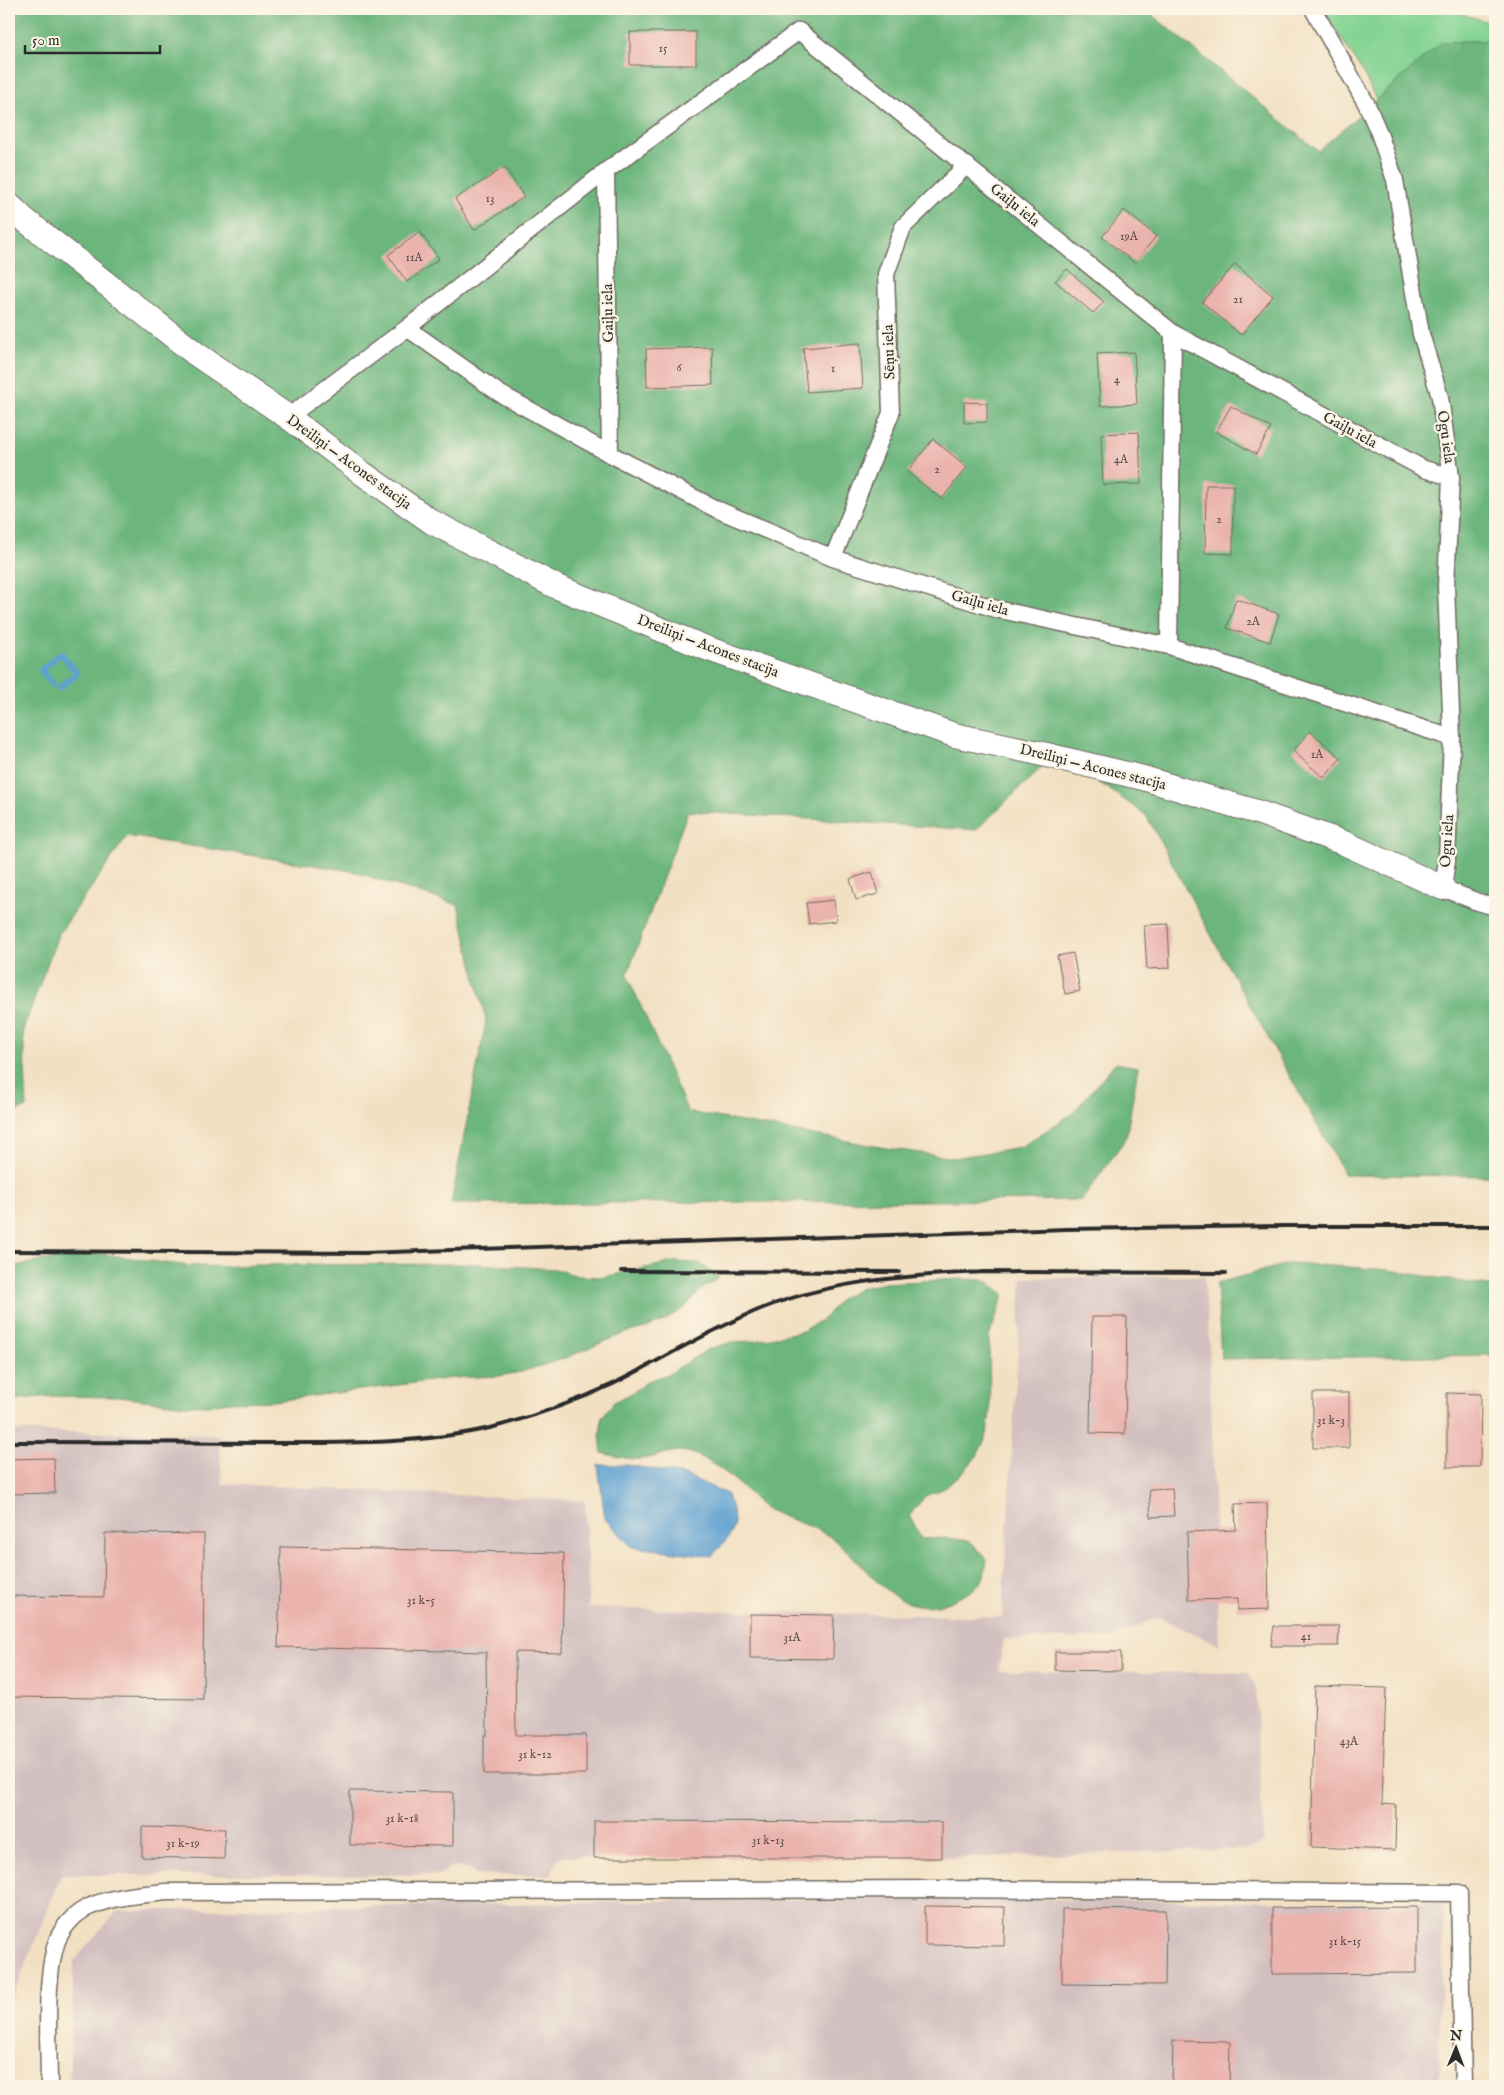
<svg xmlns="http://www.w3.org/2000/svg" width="1504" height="2095" viewBox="0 0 1504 2095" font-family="'IM FELL English',serif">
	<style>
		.industrial { fill: #d2bfbf }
		.green { fill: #85d494; stroke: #588060 }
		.forest { fill: #6cb67e; stroke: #4c7054 }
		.water { fill: #5da0d1; stroke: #44667e }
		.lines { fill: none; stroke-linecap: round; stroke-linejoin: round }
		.stream { stroke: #5da0d1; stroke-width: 5.5 }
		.building { fill: #eab3ad }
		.street-casing { stroke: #716a60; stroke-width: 19 }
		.secondary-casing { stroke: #716a60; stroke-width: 26 }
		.street { stroke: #fff; stroke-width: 16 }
		.secondary { stroke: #fff; stroke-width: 24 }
		.rail { stroke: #2b2b2b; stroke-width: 4 }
		.labels { text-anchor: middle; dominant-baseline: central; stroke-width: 4.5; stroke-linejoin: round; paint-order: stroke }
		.number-label { font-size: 12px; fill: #5b4d4c }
		.street-label { font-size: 15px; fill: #2b2b2b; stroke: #fcf5e5 }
	</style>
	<rect width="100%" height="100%" fill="#fcf5e5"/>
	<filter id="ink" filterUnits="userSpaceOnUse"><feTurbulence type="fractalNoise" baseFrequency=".02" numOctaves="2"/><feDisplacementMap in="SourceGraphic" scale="10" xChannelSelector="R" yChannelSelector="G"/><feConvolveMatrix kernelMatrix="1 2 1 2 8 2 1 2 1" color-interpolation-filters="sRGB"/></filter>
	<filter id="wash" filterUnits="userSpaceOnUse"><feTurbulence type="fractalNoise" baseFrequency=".0096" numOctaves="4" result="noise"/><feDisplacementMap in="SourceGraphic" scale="20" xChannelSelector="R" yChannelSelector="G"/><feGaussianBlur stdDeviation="1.12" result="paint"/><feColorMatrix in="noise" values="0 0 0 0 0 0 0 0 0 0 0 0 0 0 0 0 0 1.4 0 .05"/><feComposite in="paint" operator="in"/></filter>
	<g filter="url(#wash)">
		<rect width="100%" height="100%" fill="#f2e0c2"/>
		<!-- industrial -->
		<path class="industrial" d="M 1204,1276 L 1209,1342 L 1219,1645 L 1158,1617 L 1111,1638 L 1004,1639 L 998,1671 L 1248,1673 L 1256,1687 L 1263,1843 L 1249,1849 L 942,1858 L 559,1857 L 550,1875 L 475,1875 L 470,1868 L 450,1867 L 441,1875 L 61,1875 L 9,2007 L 9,1431 L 219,1435 L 222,1484 L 585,1501 L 589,1608 L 1002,1617 L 1022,1278 Z
			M 886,1897 L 1444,1904 L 1438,2086 L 69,2086 L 74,1961 L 117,1911 Z"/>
		<!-- green -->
		<path class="green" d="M 1322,9 L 1444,9 L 1495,24 L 1495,46 L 1397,145 L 1363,72 Z"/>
		<!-- forest -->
		<path class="forest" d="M 9,9 L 1145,9 L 1318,151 L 1442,42 L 1495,40 L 1495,1176 L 1345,1175 L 1219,950 L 1146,815 L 1057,753 L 976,830 L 688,811 L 627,975 L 688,1112 L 880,1147 L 954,1158 L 1021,1147 L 1073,1113 L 1115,1063 L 1138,1067 L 1126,1138 L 1082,1200 L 451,1204 L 486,1021 L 458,905 L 352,871 L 127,836 L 58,935 L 23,1030 L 27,1107 L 9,1115 Z
			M 84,1253 C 118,1254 150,1262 183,1265 C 207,1267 232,1267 256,1265 L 479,1264 L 555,1269 L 578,1276 L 603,1277 L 674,1262 L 699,1263 L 719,1278 L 700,1290 L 685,1307 L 666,1320 L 646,1328 L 625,1333 L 563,1359 L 521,1372 L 499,1376 L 453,1378 L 274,1401 L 229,1402 L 208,1405 L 185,1405 L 119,1397 L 52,1396 L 9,1400 L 9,1267 Z
			M 1291,1263 L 1388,1270 L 1495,1287 L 1495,1355 L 1221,1359 L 1217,1283 Z
			M 960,1279 L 985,1280 L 1004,1294 L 989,1337 L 990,1412 L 987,1435 L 977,1456 L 962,1473 L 945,1488 L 925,1496 L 910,1515 L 921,1539 L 946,1538 L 970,1541 L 987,1559 C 986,1565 985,1575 982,1581 C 976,1589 963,1596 954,1600 C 898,1623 874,1573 838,1543 C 816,1524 787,1521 763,1507 C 758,1504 754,1498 750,1494 C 733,1478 716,1463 694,1454 C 674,1446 660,1458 639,1459 C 626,1459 614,1456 602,1453 L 600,1435 L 602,1417 L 614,1402 L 632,1393 L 648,1381 L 669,1374 L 708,1349 L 732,1342 L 756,1341 L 803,1331 L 825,1318 L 840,1299 L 861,1288 L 885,1283 Z"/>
		<!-- water -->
		<path class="water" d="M 598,1465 L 627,1465 L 685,1475 L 727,1494 C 740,1528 735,1531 712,1556 L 632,1547 L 605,1519 Z"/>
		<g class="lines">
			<!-- stream -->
			<path class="stream" d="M 53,685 L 41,670 L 61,653 L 77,674 L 59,688"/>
		</g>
		<g id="blocks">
			<!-- building -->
			<path class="building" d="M 630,32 L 696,32 L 696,65 L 630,65 Z
				M 505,167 L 524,197 L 474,230 L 455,199 Z
				M 1124,210 L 1156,236 L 1135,263 L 1102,237 Z
				M 420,232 L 439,259 L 407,282 L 388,255 Z
				M 1235,264 L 1273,296 L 1241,335 L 1202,302 Z
				M 1067,269 L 1104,302 L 1093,313 L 1055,281 Z
				M 860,343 L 863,388 L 807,392 L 803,348 Z
				M 712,347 L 713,385 L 647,387 L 646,349 Z
				M 1134,352 L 1137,404 L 1100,406 L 1097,354 Z
				M 964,402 L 987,403 L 987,422 L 964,423 Z
				M 1231,406 L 1271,428 L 1256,454 L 1216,432 Z
				M 1139,432 L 1141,484 L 1103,485 L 1101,434 Z
				M 933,439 L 967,467 L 942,499 L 907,472 Z
				M 1206,485 L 1233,485 L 1233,554 L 1205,553 Z
				M 1236,599 L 1279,614 L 1270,642 L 1227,628 Z
				M 1310,731 L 1341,758 L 1324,778 L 1293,751 Z
				M 872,872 L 878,894 L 856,900 L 850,879 Z
				M 834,900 L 836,921 L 809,924 L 806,903 Z
				M 1168,924 L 1170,968 L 1147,969 L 1144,925 Z
				M 1073,953 L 1080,991 L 1065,994 L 1057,956 Z
				M 1092,1317 L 1127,1317 L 1125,1434 L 1090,1433 Z
				M 1313,1393 L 1349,1393 L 1349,1448 L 1313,1448 Z
				M 1447,1393 L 1481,1394 L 1480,1467 L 1447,1467 Z
				M 54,1458 L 55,1493 L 9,1494 L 9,1459 Z
				M 1172,1488 L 1174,1516 L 1151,1517 L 1149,1489 Z
				M 1267,1503 L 1269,1609 L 1237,1610 L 1237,1599 L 1189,1600 L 1187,1532 L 1236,1530 L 1235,1504 Z
				M 105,1533 L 204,1534 L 203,1699 L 9,1697 L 9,1596 L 104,1597 Z
				M 281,1547 L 564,1553 L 562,1653 L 515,1652 L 516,1735 L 586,1735 L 586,1774 L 484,1774 L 484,1735 L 487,1735 L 486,1652 L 278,1647 Z
				M 750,1614 L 834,1615 L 833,1659 L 750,1658 Z
				M 1274,1626 L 1339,1626 L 1338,1646 L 1271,1646 Z
				M 1055,1652 L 1121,1652 L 1121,1671 L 1055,1670 Z
				M 1315,1686 L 1386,1688 L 1382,1804 L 1396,1805 L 1395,1850 L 1311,1847 Z
				M 350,1791 L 453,1792 L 453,1846 L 350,1845 Z
				M 594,1821 L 942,1822 L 942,1858 L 594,1858 Z
				M 142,1827 L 225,1829 L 224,1859 L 142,1857 Z
				M 925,1906 L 1005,1907 L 1004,1946 L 925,1945 Z
				M 1417,1907 L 1417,1973 L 1272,1974 L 1272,1908 Z
				M 1062,1909 L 1166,1910 L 1165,1985 L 1062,1984 Z
				M 1173,2041 L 1230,2042 L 1229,2086 L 1172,2086 Z"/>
		</g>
	</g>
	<g filter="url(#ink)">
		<use href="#blocks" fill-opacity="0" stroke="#716a60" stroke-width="1"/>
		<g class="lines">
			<defs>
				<path id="street" d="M 1313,9 L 1367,105 L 1379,133 L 1395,180 L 1421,334 L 1440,397 L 1451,477 L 1446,586 L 1452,738 L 1447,860 L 1443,888 L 1475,901 L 1495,907
					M 606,171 L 610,454
					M 288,417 L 407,328
					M 1451,477 L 1424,469 L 1173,333 L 799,31 L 606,171 L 407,328 L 499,393 L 610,454 L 716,509 L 833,558 L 996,609 L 1169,646 L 1452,738
					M 833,558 L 891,413 L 886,274 L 903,227 L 967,165
					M 1169,646 L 1173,333
					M 49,2086 C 49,2045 44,1979 57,1941 C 63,1926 76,1912 91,1906 C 114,1896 141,1895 166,1892 L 936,1889 L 1459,1893 L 1463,2086"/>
				<path id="secondary" d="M 9,205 L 25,220 L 196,354 L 288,417 L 362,473 L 432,522 L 555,586 L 706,648 L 954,735 L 1034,752 L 1143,778 L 1260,813 L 1344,843 L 1443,888"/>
			</defs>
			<!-- street casing -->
			<use href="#street" class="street-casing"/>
			<!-- secondary casing -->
			<use href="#secondary" class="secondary-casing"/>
			<!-- street -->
			<use href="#street" class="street"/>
			<!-- secondary -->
			<use href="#secondary" class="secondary"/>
			<!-- rail -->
			<path class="rail" d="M 9,1251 L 364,1253 L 1066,1229 L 1286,1226 L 1495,1226
				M 621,1271 L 899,1272
				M 981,1272 L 1226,1273
				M 9,1442 C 93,1442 178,1442 262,1443 C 339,1443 419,1445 494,1427 C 535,1416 575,1402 613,1384 C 663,1359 711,1329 763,1308 C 834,1280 911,1275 987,1272"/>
		</g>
	</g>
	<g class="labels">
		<!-- number labels -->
		<g class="number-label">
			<text x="663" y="48">15</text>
			<text x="490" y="198">13</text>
			<text x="1129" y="236">19A</text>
			<text x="414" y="257">11A</text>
			<text x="1238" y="299">21</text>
			<text x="679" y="367">6</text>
			<text x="833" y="368">1</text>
			<text x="1117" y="379">4</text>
			<text x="1121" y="459">4A</text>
			<text x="937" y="469">2</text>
			<text x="1219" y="519">2</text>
			<text x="1253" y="621">2A</text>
			<text x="1317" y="754">1A</text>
			<text x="1331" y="1420">31 k-3</text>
			<text x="421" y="1600">31 k-5</text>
			<text x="1306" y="1636">41</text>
			<text x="792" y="1637">31A</text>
			<text x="1349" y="1741">43A</text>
			<text x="535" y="1754">31 k-12</text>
			<text x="402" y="1818">31 k-18</text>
			<text x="768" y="1840">31 k-13</text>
			<text x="183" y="1843">31 k-19</text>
			<text x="1345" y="1941">31 k-15</text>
		</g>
		<!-- street labels -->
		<g class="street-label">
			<text transform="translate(1015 205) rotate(39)">Gaiļu iela</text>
			<text transform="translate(608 313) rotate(-91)">Gaiļu iela</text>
			<text transform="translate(889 352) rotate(-92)">Sēņu iela</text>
			<text transform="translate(1350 430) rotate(29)">Gaiļu iela</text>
			<text transform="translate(1446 437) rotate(82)">Ogu iela</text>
			<text transform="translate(349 462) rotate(36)">Dreiliņi — Acones stacija</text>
			<text transform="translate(980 603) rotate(16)">Gaiļu iela</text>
			<text transform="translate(708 646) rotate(21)">Dreiliņi — Acones stacija</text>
			<text transform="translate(1093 767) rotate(14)">Dreiliņi — Acones stacija</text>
			<text transform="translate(1447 841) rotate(-86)">Ogu iela</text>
		</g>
	</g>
	<!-- margin -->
	<rect width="1504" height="2095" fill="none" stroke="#fcf5e5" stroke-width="30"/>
	<!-- north arrow -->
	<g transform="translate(1456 2048) rotate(1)" stroke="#fcf5e5" stroke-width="4" paint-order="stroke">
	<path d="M0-4L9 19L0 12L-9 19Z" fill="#2b2b2b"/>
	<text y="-8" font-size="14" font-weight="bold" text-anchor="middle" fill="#2b2b2b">N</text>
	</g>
	<!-- scale -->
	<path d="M25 45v8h135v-8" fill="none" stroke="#2b2b2b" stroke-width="2.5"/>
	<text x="32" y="45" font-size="15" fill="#2b2b2b" stroke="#fcf5e5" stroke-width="4" paint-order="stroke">50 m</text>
</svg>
